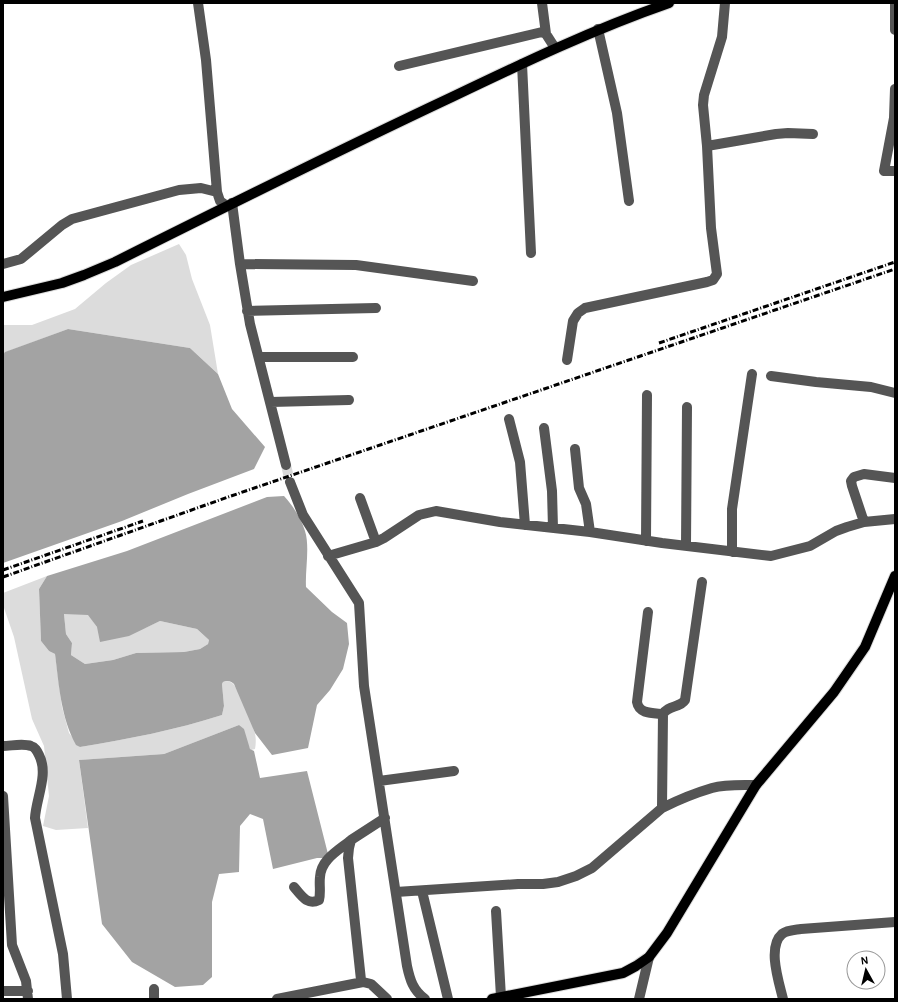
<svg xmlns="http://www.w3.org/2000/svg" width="898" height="1002" viewBox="0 0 898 1002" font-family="'Alegreya Sans',sans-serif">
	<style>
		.green { fill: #dcdcdc }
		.water { fill: #a3a3a3; fill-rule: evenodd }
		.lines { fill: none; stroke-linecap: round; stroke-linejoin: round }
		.minor-tunnel { stroke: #d9d9d9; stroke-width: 10; stroke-dasharray: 10 5; stroke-linecap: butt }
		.major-casing { stroke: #dbdbdb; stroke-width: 12 }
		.minor { stroke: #555; stroke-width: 10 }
		.major { stroke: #000; stroke-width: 10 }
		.rail { stroke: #000; stroke-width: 3; stroke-dasharray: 6 2 1 2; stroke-linecap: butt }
	</style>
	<rect width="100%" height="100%" fill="#fff"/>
	<!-- green -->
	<path class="green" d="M 179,244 L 186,255 L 192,279 L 210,325 L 218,374 L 190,348 L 68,329 L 6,352 L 3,355 L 3,325 L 32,325 L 75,309 L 106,283 L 131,265 Z
		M 47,576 L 39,589 L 41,641 L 49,651 L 55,654 L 62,707 L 69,733 L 80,747 C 128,739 176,730 222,715 L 224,706 L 222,684 L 223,682 C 226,681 229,681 232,683 C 237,685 254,727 255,734 C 256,738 256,744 255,749 L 251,750 L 250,749 L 239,725 L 164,754 L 79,760 L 88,828 L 56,830 L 43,826 L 49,796 L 44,746 L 32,719 L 14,637 L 3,605 L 3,593 Z
		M 64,614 L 88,614 L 97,627 L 145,628 L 160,621 L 197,629 L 209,640 L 208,644 L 200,649 L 184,652 L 136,653 L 113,660 L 85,664 L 71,655 L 72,643 L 66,634 Z"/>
	<!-- water -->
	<path class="water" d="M 68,329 L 190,348 L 218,374 L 232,409 L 265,447 L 254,469 L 188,494 L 122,521 L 3,563 L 3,355 L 5,352 Z
		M 284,496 C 293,506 301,518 305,531 C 310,547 305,570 306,587 L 332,612 L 347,623 L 349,644 L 343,669 L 330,690 L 317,705 L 308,748 L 272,755 L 255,733 L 234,684 C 231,681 227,680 223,682 L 222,684 L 224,706 L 222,715 C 176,730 128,739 80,747 L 76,745 C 61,718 59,685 55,654 L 49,651 L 41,641 L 39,589 L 47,576 L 127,551 L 267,497 ZM 64,614 L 88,615 L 97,627 L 100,642 L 129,636 L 160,621 L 197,629 L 209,640 L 208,644 L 200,649 L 184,652 L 136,653 L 113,660 L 85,664 L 71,655 L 72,643 L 66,634 Z
		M 239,725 L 244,729 L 250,749 L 254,751 L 260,778 L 307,771 L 329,858 L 317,858 L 273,869 L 263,819 L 250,814 L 240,826 L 239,872 L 219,874 L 212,902 L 212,977 L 203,985 L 175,987 L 132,962 L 102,924 L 79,760 L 164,754 Z"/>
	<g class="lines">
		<!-- minor-tunnel -->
		<path class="minor-tunnel" d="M 286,465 L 290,482"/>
		<defs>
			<path id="major" d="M 3,297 L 62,283 L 84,275 L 115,262 C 227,206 339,150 452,97 C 523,63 594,29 669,3
				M 492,999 L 623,973 L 636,966 L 649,957 L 667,933 L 756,785 L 834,692 L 865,647 L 895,576"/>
		</defs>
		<!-- major casing -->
		<use href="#major" class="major-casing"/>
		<!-- minor -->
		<path class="minor" d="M 198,3 L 206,60 L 217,192 L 220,201 L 227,206
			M 542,3 L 546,34
			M 895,3 L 895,30
			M 598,29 L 617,113 L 629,201
			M 522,64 L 531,253
			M 399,66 L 542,32 L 546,34 L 555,48
			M 895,89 L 894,118 L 884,171 L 895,171
			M 707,146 L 776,134 L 788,133 L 813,134
			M 232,203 L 240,264 L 250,324 L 286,465
			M 3,264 L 21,259 L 62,225 L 72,219 L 179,190 L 201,188 L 217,192
			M 240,264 L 356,265 L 473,281
			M 247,311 L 376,308
			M 259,357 L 353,357
			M 567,360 L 573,321 L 578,313 L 585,308 L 707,282 L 713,280 L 717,274 L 711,228 L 707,146 L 703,105 L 704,95 L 722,37 L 725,3
			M 771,376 L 816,382 L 871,387 L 895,393
			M 271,402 L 349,400
			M 509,419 L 520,462 L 525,525
			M 544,428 L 552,491 L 553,528
			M 575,449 L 579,488 L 586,504 L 590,532
			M 290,482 L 303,515 L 359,603 L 364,686 L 407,966 C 410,980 413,990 425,999
			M 360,498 L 376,542
			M 864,522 L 852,486 L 851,481 L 854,477 L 864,474 L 895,478
			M 646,541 L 647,395
			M 686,546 L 687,407
			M 732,552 L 732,509 L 752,374
			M 328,556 L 376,542 L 384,538 L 419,515 L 436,511 L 500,522 L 590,532 L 662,543 L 771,556 L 810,546 L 836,531 L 847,527 L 864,522 L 895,519
			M 648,612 L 637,702 C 639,714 652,713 663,714
			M 3,746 C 11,746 23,743 31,746 C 35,747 37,751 39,755 C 49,774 36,798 35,818 L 63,954 L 67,999
			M 379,781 L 454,771
			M 3,796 L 12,945 L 26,981 L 28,999
			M 662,808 L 663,714 C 668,705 680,708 685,700 L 702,582
			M 385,818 L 351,840 L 349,848 L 348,858 L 361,980 L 363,982 L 371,984 L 387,999
			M 294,887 C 301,895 307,906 319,900 C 321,892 319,885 320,877 C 321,859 339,850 351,840
			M 422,891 L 448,999
			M 396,892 L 518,884 L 543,884 L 558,882 L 576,876 L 592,868 L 662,808 C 678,800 695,793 712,788 C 726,784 742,785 756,785
			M 496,911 L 501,997
			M 154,989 L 154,999
			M 3,991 L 28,991
			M 277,999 L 363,982
			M 639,999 L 649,957
			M 783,999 C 779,982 767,947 782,934 C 787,930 794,930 801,929 L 895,922"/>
		<!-- major -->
		<use href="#major" class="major"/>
		<!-- rail -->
		<path class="rail" d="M 659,343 L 895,262
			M 3,570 L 143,521
			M 3,577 L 231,496 L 895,269"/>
	</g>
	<!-- border -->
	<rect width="898" height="1002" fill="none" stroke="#000000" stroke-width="8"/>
	<!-- north arrow -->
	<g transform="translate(866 970) rotate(352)"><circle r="19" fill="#ffffff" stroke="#999999"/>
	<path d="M0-3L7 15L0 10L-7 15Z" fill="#000000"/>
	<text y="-6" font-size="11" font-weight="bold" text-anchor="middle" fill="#000000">N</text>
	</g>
</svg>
